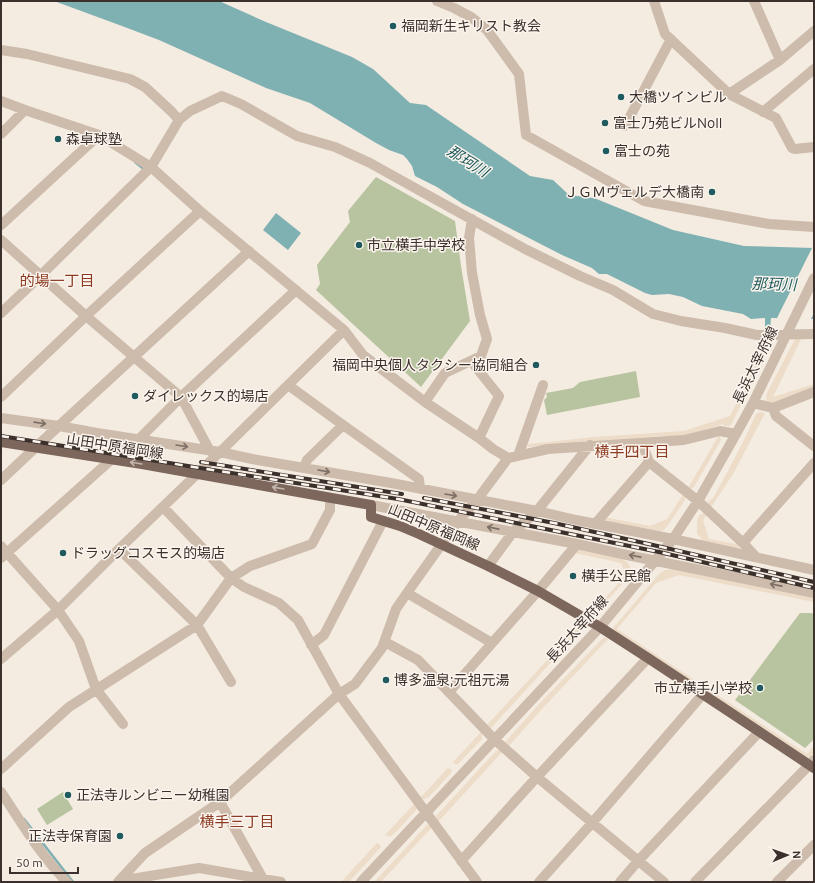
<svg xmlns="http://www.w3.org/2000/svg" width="815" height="883" viewBox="0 0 815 883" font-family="Ubuntu,'Noto Sans JP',sans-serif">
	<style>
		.green { fill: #b8c4a0 }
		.plaza { fill: #ecdcc8 }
		.water { fill: #7fb0b2 }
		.pier { fill: #f4ebe1 }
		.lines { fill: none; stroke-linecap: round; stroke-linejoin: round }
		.stream { stroke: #7fb0b2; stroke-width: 2.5 }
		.minor { stroke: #cdbbac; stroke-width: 10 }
		.major { stroke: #7d675c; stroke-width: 10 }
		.rail-casing { stroke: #3b302b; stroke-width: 4 }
		.rail { stroke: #fbf5ee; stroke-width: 2.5; stroke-dasharray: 8; stroke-linecap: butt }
		.oneway { stroke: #7d6f65 }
		.oneway2 { stroke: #c2b5ac }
		.poi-dot { fill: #1f5a5e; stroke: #fbf5ee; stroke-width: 1.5 }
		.labels { text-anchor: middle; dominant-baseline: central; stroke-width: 3; stroke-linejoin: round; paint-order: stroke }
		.poi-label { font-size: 14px; fill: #3b302b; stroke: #fbf5ee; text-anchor: start }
		.street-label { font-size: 14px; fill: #3b302b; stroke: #fbf5ee }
		.water-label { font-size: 15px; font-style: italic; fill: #1f5a5e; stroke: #fbf5ee }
		.neighbourhood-label { font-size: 15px; fill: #8c3b22; stroke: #fbf5ee }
	</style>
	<rect width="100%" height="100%" fill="#f4ebe1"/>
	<!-- green -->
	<path class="green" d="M 376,177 L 455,221 L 461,266 L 470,321 L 421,387 L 316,290 L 320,284 L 317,265 L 350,222 L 348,211 Z
		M 636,371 L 640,397 L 547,415 L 544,400 L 547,397 L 546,393 L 573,388 L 580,382 Z
		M 800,613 L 811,613 L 814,614 L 814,739 L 805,748 L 735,700 Z
		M 63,792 L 73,809 L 47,825 L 37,809 Z"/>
	<!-- plaza -->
	<path class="plaza" d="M 768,339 L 770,341 L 770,345 L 731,425 L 729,426 L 725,426 L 723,424 L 684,436 L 661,436 L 528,447 L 528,444 L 530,444 L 594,437 L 684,431 L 730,416 Z
		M 795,339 L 801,339 L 773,397 L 814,384 L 814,388 L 774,403 L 767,403 L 766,395 Z
		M 760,412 L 765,413 L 733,474 L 710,509 L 708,504 L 708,502 L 713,498 L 728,471 L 745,438 L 756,414 Z
		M 719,435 L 721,440 L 720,442 L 694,487 L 691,489 L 688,488 Z
		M 683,495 L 685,497 L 685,500 L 668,525 L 664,530 L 660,531 L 605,521 L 604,517 L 650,526 L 667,519 Z
		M 705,513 L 707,514 L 703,520 L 709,539 L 742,545 L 738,548 L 736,549 L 703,541 L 697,533 L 697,520 L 699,516 L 702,514 Z
		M 579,548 L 621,558 L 629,564 L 631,572 L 629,576 L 593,617 L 589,616 L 626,575 L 621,563 L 575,553 Z
		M 675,569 L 814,598 L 814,602 L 679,575 L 656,583 L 617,629 L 807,754 L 814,746 L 814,753 L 811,756 L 808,758 L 805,757 L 633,642 L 613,631 L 613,628 L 660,573 L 665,570 Z
		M 583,622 L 583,627 L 492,727 L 490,728 L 485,727 Z
		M 604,637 L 608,639 L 541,710 L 508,747 L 505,745 L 505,742 L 541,702 Z
		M 481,732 L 482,735 L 482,739 L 457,765 L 453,762 Z
		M 499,750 L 503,751 L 438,822 L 436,820 L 436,816 L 496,751 Z
		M 448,768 L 452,770 L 451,773 L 429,797 L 425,799 L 421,799 L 420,798 Z
		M 416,802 L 417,808 L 416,810 L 398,830 L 390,837 L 385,835 Z
		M 427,825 L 431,825 L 433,826 L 381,882 L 374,882 Z
		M 377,843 L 379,844 L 381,847 L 349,882 L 341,882 Z"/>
	<!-- water -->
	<path class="water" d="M 54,1 L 219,1 L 266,22 L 352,57 L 373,69 L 410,103 L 426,105 L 530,176 L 553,180 L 569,195 L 594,198 L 673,230 L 744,246 L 814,248 L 814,319 L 771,318 L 770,330 L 765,328 L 765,318 L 751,319 L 743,314 L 702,306 L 683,297 L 669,294 L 652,295 L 645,293 L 607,274 L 599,274 L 592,268 L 562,255 L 463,204 L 437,187 L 415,176 L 412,166 L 407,159 L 403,155 L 389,150 L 376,143 L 310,103 L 266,88 L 159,40 L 122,26 Z
		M 276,213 L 301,233 L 288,250 L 263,230 Z"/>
	<!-- pier -->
	<path class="pier" d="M 813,246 L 814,246 L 814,313 L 810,321 L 776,320 Z"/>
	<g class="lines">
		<!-- stream -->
		<path class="stream" d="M 135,162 L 145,170
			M 24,819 L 73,882"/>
		<!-- minor -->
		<path class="minor" d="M 437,1 L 454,8 L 471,17 L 487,30 L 519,74 L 526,135 L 644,201 L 769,224 L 814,227
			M 654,1 L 665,34 L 729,94 L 776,118 L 792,148 L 795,149 L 814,147
			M 754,1 L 780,60
			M 1,50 L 27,54 L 130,79 L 145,87 L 172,112 L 179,120 L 190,111 L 222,96 L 241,104 L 297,136 L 335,147 L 370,163 L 525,249 L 580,276 L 613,290 L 653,314 L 681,321 L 725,328 L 757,335 L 814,334
			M 729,94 L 780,60 L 814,31
			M 1,101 L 25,110 L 99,135 L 151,167 L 200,211 L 344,330 L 363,355 L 425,402 L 479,438 L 493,449 L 508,458
			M 763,112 L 814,69
			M 625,126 L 671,39
			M 1,134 L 25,110
			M 1,225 L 99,135
			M 1,240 L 86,316 L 181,397 L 210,451
			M 1,313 L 41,275 L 151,167 L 179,120
			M 471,361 L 499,396 L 479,438
			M 288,385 L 343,425 L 419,479 L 420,489
			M 1,397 L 86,316 L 200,211
			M 425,402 L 445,373 L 481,356 L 487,339 L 480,315 L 472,273 L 469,238 L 472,219
			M 753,403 L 773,408 L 814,392
			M 773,408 L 776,416 L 814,446
			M 1,418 L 59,426 L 97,433 L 220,452 L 252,459 L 391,483 L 537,511 L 576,520 L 673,539 L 814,570
			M 642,443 L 649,462 L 698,501 L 743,543 L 756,557
			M 518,456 L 543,385
			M 304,468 L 307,460 L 343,425
			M 1,480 L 36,447 L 249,251
			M 371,505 L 513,532 L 577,544 L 622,554 L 814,593
			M 163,507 L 231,578 L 244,587 L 279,603 L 298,620 L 339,694 L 477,882
			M 595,524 L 649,462
			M 743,543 L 814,463
			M 1,546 L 58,610 L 79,641 L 96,689 L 123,724
			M 119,549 L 197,625 L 231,682
			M 1,558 L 112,459 L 138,440 L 181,397 L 296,290
			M 488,566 L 513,532 L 537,511 L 590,445
			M 407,593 L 492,643
			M 385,642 L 418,660 L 494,739 L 537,777 L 664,882
			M 311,645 L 324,635 L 383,521
			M 1,659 L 58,610 L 119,549 L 220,452 L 344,330
			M 449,692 L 538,591 L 577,544
			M 1,769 L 69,707 L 197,625 L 231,578 L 250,566 L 312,544 L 330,510 L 330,498
			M 1,792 C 22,823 40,855 67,882
			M 220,802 L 263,879
			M 461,861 L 537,777 L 648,658
			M 119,881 L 199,868 L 281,882
			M 118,882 L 145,853 L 220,802 L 339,694 L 355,684 L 382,648 L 396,609 L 407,593 L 458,521 L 477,500 L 508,458 L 548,449 L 684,440 L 720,431 L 736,434
			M 361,882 L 600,627 L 673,539 L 698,501 L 736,434 L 753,403 L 814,278
			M 539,882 L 592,823 L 703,694
			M 620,882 L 638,861 L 759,732
			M 695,882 L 814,760
			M 777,882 L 814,845"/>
		<!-- major -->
		<path class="major" d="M 1,442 L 142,464 L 371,505 L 371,517 L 400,526 L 419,534 L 488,566 L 538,591 L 600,627 L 648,658 L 814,768"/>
		<defs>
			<path id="rail" d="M 1,436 L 244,475 L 398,499 L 659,552 L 814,588
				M 201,462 L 402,494
				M 424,498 L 554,523 L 653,545 L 814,582"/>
		</defs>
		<!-- rail casing -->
		<use href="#rail" class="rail-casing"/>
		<!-- rail -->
		<use href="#rail" class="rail"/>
	</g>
	<!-- one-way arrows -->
	<defs><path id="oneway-shaft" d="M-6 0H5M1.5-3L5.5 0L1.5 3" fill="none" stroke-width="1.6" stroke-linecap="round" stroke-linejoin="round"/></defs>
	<g class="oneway">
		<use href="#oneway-shaft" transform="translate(40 423) rotate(8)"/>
		<use href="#oneway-shaft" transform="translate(182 446) rotate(9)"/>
		<use href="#oneway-shaft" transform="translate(324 471) rotate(10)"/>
		<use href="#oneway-shaft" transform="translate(451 495) rotate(10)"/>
		<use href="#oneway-shaft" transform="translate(493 528) rotate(-169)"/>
		<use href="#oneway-shaft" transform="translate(635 556) rotate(-169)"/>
		<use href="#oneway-shaft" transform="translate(776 585) rotate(-169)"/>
	</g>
	<g class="oneway2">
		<use href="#oneway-shaft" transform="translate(136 463) rotate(-171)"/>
		<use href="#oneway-shaft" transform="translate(278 488) rotate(-170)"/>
	</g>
	<!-- markers -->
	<g class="poi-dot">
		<circle cx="393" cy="26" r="4"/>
		<circle cx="621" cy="97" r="4"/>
		<circle cx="605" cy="123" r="4"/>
		<circle cx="58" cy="139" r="4"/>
		<circle cx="606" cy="151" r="4"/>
		<circle cx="712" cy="192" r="4"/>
		<circle cx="359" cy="245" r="4"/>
		<circle cx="536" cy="365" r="4"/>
		<circle cx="135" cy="396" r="4"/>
		<circle cx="63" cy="553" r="4"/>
		<circle cx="573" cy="576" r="4"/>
		<circle cx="386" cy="680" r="4"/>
		<circle cx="760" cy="688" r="4"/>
		<circle cx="68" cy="795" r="4"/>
		<circle cx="120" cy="836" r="4"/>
	</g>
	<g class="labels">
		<!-- poi labels -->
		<g class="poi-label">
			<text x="401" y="26">福岡新生キリスト教会</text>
			<text x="629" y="97">大橋ツインビル</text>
			<text x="613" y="123">富士乃苑ビルNoII</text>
			<text x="66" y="139">森卓球塾</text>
			<text x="614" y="151">富士の苑</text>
			<text x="704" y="192" text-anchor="end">ＪＧＭヴェルデ大橋南</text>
			<text x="367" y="245">市立横手中学校</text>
			<text x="528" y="365" text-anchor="end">福岡中央個人タクシー協同組合</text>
			<text x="143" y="396">ダイレックス的場店</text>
			<text x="71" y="553">ドラッグコスモス的場店</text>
			<text x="581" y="576">横手公民館</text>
			<text x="394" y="680">博多温泉;元祖元湯</text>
			<text x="752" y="688" text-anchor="end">市立横手小学校</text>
			<text x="76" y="795">正法寺ルンビニー幼稚園</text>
			<text x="112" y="836" text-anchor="end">正法寺保育園</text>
		</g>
		<!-- street labels -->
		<g class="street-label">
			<text transform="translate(755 365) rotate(-64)">長浜太宰府線</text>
			<text transform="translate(115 446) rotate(9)">山田中原福岡線</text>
			<text transform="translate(434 527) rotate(23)">山田中原福岡線</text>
			<text transform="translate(577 629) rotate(-48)">長浜太宰府線</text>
		</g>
		<!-- water labels -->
		<g class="water-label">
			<text transform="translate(468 161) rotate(32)">那珂川</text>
			<text transform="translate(774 284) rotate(1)">那珂川</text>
		</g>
		<!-- neighbourhood labels -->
		<g class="neighbourhood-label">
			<text x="57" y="280">的場一丁目</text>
			<text x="632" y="451">横手四丁目</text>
			<text x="237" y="821">横手三丁目</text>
		</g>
	</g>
	<!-- border -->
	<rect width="815" height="883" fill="none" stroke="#3b302b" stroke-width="4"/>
	<!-- north arrow -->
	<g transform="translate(787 855) rotate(88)" stroke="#fbf5ee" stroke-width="3" paint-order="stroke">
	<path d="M0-3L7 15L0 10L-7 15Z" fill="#3b302b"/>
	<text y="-6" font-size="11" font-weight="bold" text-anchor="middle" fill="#3b302b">N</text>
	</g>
	<!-- scale -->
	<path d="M10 867v6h68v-6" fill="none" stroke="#3b302b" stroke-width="2"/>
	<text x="16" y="867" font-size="12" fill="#3b302b" stroke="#fbf5ee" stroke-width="3" paint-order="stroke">50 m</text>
</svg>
